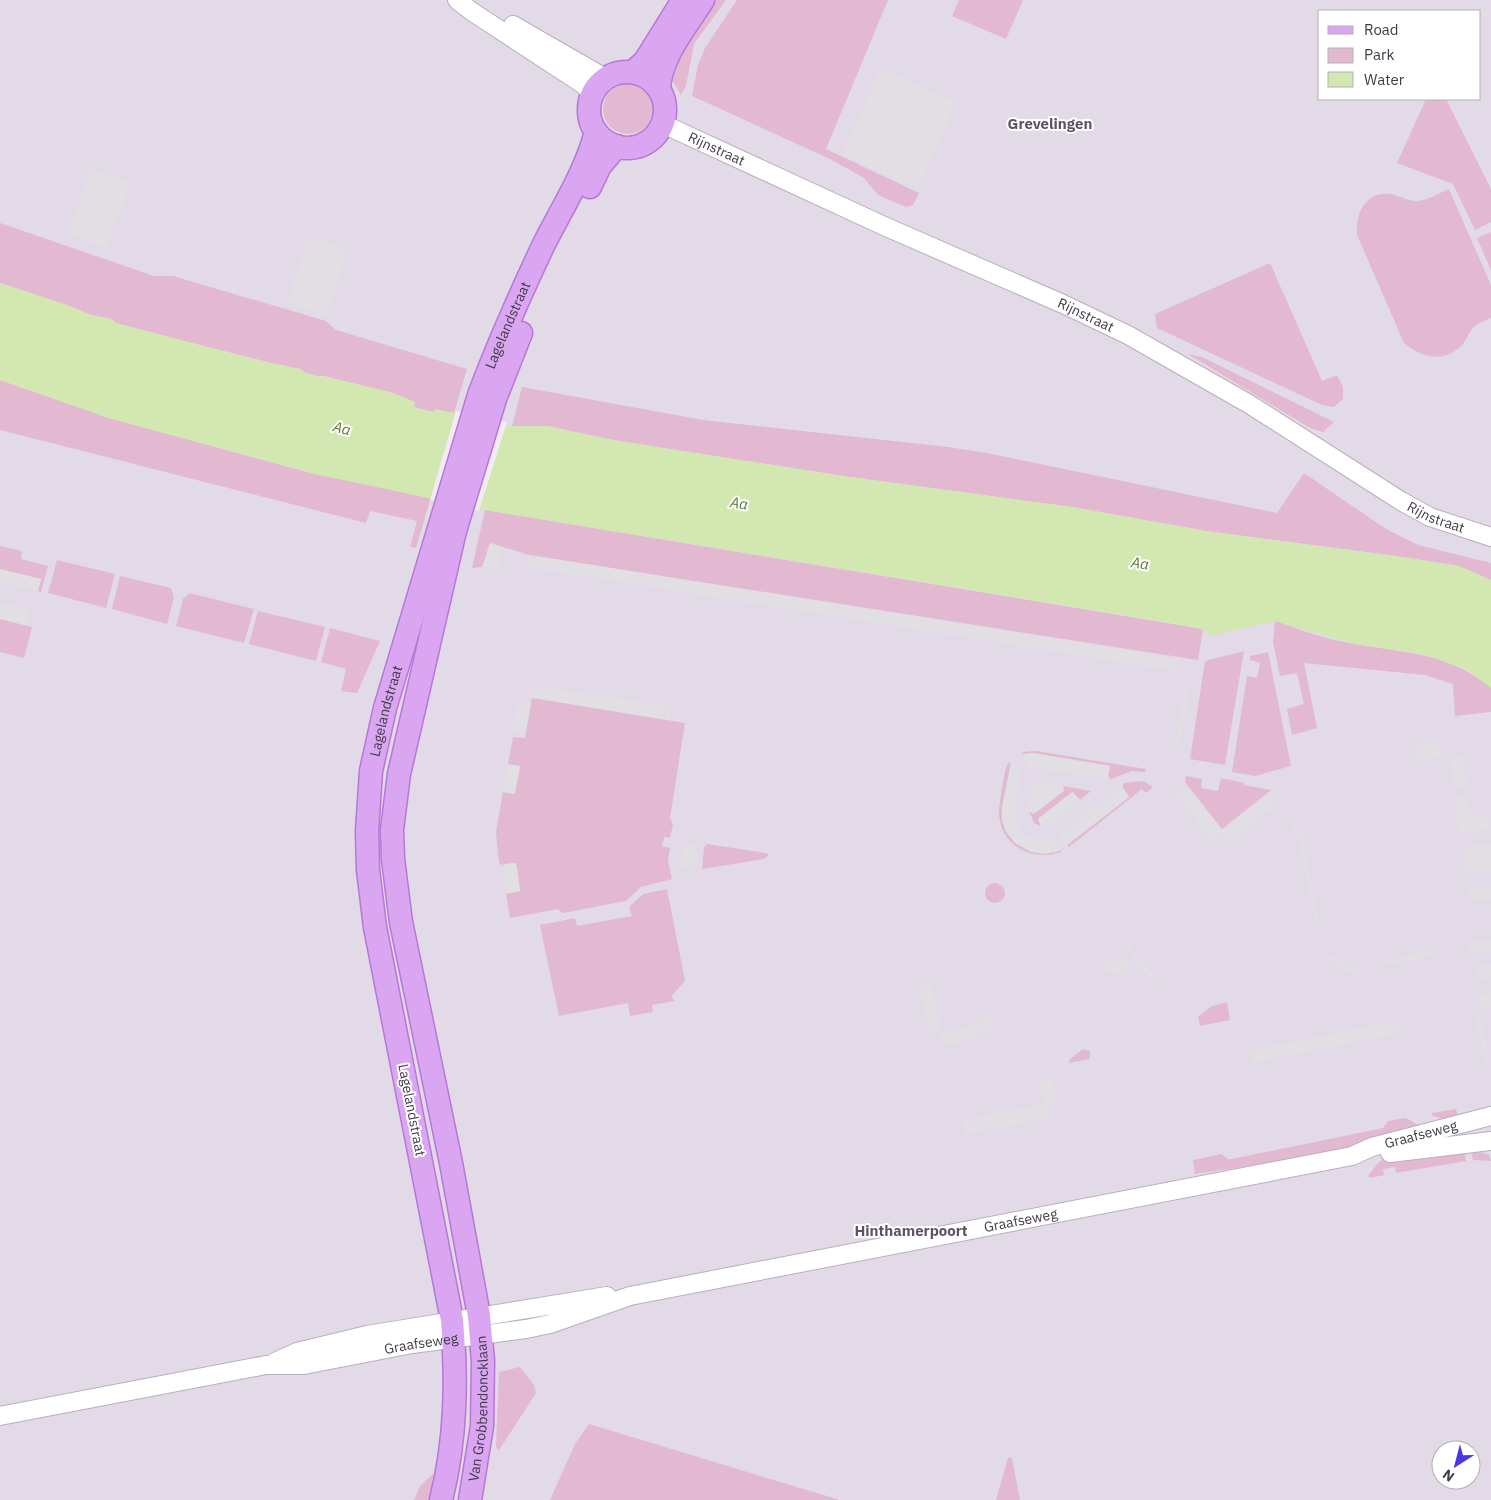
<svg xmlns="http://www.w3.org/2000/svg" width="1491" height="1500" viewBox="0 0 1491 1500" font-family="'IBM Plex Sans',sans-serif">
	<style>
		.residential { fill: #e2dae7; fill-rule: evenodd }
		.green { fill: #e2b9d1 }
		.parking { fill: #e1dfe3 }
		.water { fill: #d3e8b0 }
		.pier { fill: #f1ebf4 }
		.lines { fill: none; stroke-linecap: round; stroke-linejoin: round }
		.minor-casing { stroke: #b8afbe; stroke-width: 20 }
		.major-casing { stroke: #b777d6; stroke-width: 25 }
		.minor { stroke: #fff; stroke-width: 18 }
		.major { stroke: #daa6f2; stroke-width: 22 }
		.labels { text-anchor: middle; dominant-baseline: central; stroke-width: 4; stroke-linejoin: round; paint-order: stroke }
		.street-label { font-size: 14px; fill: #413a47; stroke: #fff }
		.neighbourhood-label { font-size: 15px; font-weight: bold; fill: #5f5268; stroke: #fff }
		.water-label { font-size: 15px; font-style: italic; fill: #5d7931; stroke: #fff }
	</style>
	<rect width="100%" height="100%" fill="#f1ebf4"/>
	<!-- residential -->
	<path class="residential" d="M 0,0 L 1491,0 L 1491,1500 L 0,1500 ZM 1320,11 L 1480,11 L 1480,99 L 1320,99 ZM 1441,1450 L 1471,1450 L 1471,1480 L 1441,1480 Z"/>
	<!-- green -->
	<path class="green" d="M 714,0 L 726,0 L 694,44 L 686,86 L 681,95 L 668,73 Z
		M 737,0 L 888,0 L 826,149 L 919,193 L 913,205 L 906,207 L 878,195 L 864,178 L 830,159 L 692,96 L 698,65 L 705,48 Z
		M 959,0 L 1023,0 L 1006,39 L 952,16 Z
		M603 109a25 25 0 1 1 50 0a25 25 0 1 1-50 0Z
		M 1426,99 L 1446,99 L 1491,189 L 1491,222 L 1475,230 L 1453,184 L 1397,163 Z
		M 1449,189 L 1491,285 L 1491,318 C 1486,320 1478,323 1474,327 C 1469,332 1467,339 1463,344 C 1445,364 1422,358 1404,343 L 1357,235 C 1355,215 1365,191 1390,194 C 1399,195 1407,201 1416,201 C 1427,201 1439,193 1449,189 Z
		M 0,223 L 154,276 L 173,276 L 326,321 L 336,330 L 467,369 L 454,413 L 435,410 L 433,412 L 414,407 L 393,393 L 324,376 L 317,376 C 251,356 183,342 116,323 L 111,319 L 91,315 L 67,305 L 0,283 Z
		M 1491,232 L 1491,270 L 1477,238 Z
		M 1270,263 L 1322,381 L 1337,375 L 1343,387 L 1343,399 L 1334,407 L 1322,405 L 1157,328 L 1155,314 Z
		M 1188,354 L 1202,357 L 1334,422 L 1323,432 L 1310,428 Z
		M 0,380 L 109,418 L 315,474 L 431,497 L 416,548 L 410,547 L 417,521 L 370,511 L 366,523 L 0,430 Z
		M 522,387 L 703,420 L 948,447 L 987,453 L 1277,513 L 1304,473 L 1386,529 L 1418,545 L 1491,563 L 1491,580 L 1459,566 L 1396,556 L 1206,531 L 1072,507 L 843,476 L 613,440 L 547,426 L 512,426 Z
		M 485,510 L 1203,629 L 1198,660 L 529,555 L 490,543 L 482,567 L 472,568 Z
		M 0,546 L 22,551 L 21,559 L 48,566 L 41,592 L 38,591 L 41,579 L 0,570 Z
		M 57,560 L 115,574 L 106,608 L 48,593 Z
		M 120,576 L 171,588 L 174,597 L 167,624 L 112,609 Z
		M 190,593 L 254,609 L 244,643 L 176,626 L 183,599 Z
		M 258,611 L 325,627 L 316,661 L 249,644 Z
		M 0,619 L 32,627 L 24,658 L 0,652 Z
		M 1275,621 C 1299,629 1324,639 1349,643 C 1402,653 1447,651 1491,688 L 1491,712 L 1455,716 L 1453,684 L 1425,675 L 1304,663 L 1317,728 L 1292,735 L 1287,709 L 1304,704 L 1297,673 L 1280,676 L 1273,642 Z
		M 330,628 L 380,641 L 357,693 L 341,691 L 346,669 L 321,662 Z
		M 1244,651 L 1225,765 L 1190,759 L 1205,661 Z
		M 1268,652 L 1291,766 L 1255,776 L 1232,772 L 1247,676 L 1257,678 L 1260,663 L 1250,660 L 1250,656 Z
		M 532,698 L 685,723 L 670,818 L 673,824 L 670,838 L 664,837 L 662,846 L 670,848 L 668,861 L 672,879 L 641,887 L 626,901 L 563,913 L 557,909 L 510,918 L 506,894 L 520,891 L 517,866 L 505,868 L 499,863 L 496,832 L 503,792 L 514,794 L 520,768 L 508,764 L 513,737 L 525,738 Z
		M 1036,751 L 1146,769 L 1145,772 L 1132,771 L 1111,779 L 1108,777 L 1110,766 L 1033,753 L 1023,754 L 1023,752 Z
		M 1009,762 L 1011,763 L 1002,807 L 1004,827 L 1054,853 L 1061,850 L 1061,852 C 1032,862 999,846 999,811 C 999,804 1001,796 1002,788 C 1004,779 1004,770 1009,762 Z
		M 1186,776 L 1202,779 L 1201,788 L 1218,791 L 1221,778 L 1244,783 L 1244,785 L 1271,790 L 1222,829 L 1185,782 Z
		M 1143,781 L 1153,787 L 1146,793 L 1142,789 L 1069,847 L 1067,845 L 1129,797 L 1122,787 L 1124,783 Z
		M 1063,786 L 1091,791 L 1080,800 L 1073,792 L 1038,820 L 1041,826 L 1034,823 L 1029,811 L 1034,814 L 1064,791 Z
		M 707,844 L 766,853 L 769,855 L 764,859 L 702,869 L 704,847 Z
		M985 893a10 10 0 1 1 20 0a10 10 0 1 1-20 0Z
		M 667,889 L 685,981 L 671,997 L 675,1001 L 652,1005 L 653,1012 L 630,1016 L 628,1003 L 559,1016 L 540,925 L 575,918 L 577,926 L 632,916 L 629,907 L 643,894 Z
		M 1227,1002 L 1230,1020 L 1200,1026 L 1198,1017 L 1212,1006 Z
		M 1083,1049 L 1090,1051 L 1090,1059 L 1069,1063 L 1070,1059 Z
		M 1456,1109 L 1459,1119 L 1447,1121 L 1432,1115 L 1432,1113 Z
		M 1406,1118 L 1424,1128 C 1351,1152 1272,1162 1195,1174 L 1193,1160 L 1221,1154 L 1228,1159 L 1232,1159 L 1383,1128 L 1388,1121 Z
		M 1476,1150 L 1489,1155 L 1491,1161 L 1473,1160 L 1471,1151 Z
		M 1465,1151 L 1466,1161 L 1396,1173 L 1395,1167 L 1383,1169 L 1384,1175 L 1370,1178 L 1368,1176 L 1378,1163 L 1387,1157 Z
		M 520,1367 L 534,1385 L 536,1393 L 499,1450 L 496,1447 L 499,1372 Z
		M 589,1424 L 840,1500 L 550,1500 L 575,1444 Z
		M 1008,1458 L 1012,1458 L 1020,1500 L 996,1500 Z
		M 434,1473 L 438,1474 L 432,1500 L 414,1500 L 420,1486 Z"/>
	<!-- parking -->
	<path class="parking" d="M 881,68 L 956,102 L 918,189 L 842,155 Z
		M 91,169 L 130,183 L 107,248 L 68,234 Z
		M 308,236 L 347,248 L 328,315 L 288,303 Z
		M 490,543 L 503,547 L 497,569 L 484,566 Z
		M 529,555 L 1179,659 L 1177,671 L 527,567 Z
		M 0,569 L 41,579 L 38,591 L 0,582 Z
		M 0,602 L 30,610 L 25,625 L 0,619 Z
		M 531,685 L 671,707 L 669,720 L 529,697 Z
		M 1185,687 L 1189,689 L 1180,747 L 1175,747 Z
		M 518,701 L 531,703 L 525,734 L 512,731 Z
		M 1441,744 L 1443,757 L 1416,759 L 1416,746 Z
		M 1033,753 L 1110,766 L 1108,776 L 1110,779 L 1027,767 L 1023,754 Z
		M 1464,755 L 1467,785 L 1454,789 L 1450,756 Z
		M 1011,763 L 1021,771 L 1014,812 L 1019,827 L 1027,836 L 1036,840 L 1054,838 L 1061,850 L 1045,854 L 1031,852 L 1015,843 L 1006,832 L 1002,820 L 1002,807 Z
		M 508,764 L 520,766 L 515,794 L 503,792 Z
		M 1045,783 L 1063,786 L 1064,791 L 1033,814 L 1029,811 L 1032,791 L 1036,785 Z
		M 1123,785 L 1122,787 L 1129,797 L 1067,845 L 1060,835 Z
		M 1187,787 L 1222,831 L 1271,792 L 1280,802 L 1228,844 L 1221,832 L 1211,840 L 1176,795 Z
		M 1072,792 L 1080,800 L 1049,825 L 1041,826 L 1038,819 Z
		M 1454,797 L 1468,797 L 1471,817 L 1490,816 L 1491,829 L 1459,832 Z
		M 1293,822 L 1302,834 L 1319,919 L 1314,918 L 1298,838 L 1289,826 Z
		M 684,842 L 697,845 L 693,869 L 679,867 Z
		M 1491,844 L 1491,870 L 1465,873 L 1462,847 Z
		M 516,863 L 520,891 L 507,893 L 503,864 Z
		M 1491,886 L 1491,900 L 1469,901 L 1467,888 Z
		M 1491,939 L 1491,952 L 1470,954 L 1467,941 Z
		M 1129,944 L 1163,987 L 1159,990 L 1125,947 Z
		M 1435,950 L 1438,955 L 1380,966 L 1381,961 Z
		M 1330,955 L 1366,976 L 1361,980 L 1328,960 Z
		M 1104,959 L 1127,961 L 1125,974 L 1102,972 Z
		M 1491,965 L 1491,978 L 1478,979 L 1478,966 Z
		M 931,984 L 941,1033 L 971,1027 L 988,1013 L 996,1023 L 976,1039 L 943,1046 L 940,1033 L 929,1035 L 920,986 Z
		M 1491,994 L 1491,1007 L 1481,1008 L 1479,995 Z
		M 1475,1015 L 1481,1016 L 1490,1066 L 1486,1069 Z
		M 1397,1021 L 1400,1033 L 1252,1063 L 1249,1051 Z
		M 1052,1076 L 1058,1104 L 1045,1106 L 1047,1118 L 965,1135 L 962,1120 L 1044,1104 L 1039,1079 Z"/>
	<!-- water -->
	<path class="water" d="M 0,283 L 67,305 L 91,315 L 111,319 L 116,323 L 253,359 L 301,369 C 307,375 315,377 323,376 L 393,393 L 415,402 L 414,408 L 433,412 L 435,409 L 512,426 L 547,426 L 613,440 L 843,476 L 1072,507 L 1206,531 L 1396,556 L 1459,566 L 1491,580 L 1491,688 L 1467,670 L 1426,655 L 1350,643 L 1275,621 L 1210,636 L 1203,629 L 1147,619 L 485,510 L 315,474 L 109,418 L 0,380 Z"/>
	<!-- pier -->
	<path class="pier" d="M 456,411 L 507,422 L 479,511 L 430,500 Z"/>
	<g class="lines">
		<defs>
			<g id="minor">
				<path d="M 457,0 L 471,11 L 584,85 L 592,95"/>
				<path d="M 513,25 L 605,78"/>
				<path id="s1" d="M 663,124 L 884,226 L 1063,304 L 1128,335 L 1249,404 L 1401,501 L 1430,517 L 1491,537"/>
				<path d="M 1390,1153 L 1491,1141"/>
				<path d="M 275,1362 L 297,1352 L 367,1335 L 607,1296"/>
				<path id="s2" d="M 0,1416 L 266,1365 L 304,1365 L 412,1344 L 526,1329 L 550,1324 L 630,1296 L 1352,1156 L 1372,1147 L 1491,1116"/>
			</g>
			<g id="major">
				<path d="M 633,72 L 645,61 L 683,0"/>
				<circle cx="627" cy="110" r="38"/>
				<path d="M 659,88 C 661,56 686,27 703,0"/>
				<path d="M 590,187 L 600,166 L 617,146"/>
				<path id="s3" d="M 441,1500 C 456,1440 457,1382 452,1320 L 375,927 L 368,870 L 367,831 L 371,771 L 385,708 L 479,395 C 498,344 520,295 543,246 C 562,208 585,173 596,132"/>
				<path id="s4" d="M 470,1500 L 482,1426 L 483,1361 L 479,1316 L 451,1163 L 401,922 L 393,859 L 392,830 L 399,774 L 455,531 L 495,399 L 521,333"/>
			</g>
		</defs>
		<!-- minor casing -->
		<use href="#minor" class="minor-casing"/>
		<!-- major casing -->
		<use href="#major" class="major-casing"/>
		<!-- minor -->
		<use href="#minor" class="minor"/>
		<!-- major -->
		<use href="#major" class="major"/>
	</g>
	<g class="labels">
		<!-- street labels -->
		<g class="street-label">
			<text stroke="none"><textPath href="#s1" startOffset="59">Rijnstraat</textPath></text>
			<text stroke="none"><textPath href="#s1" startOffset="464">Rijnstraat</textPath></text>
			<text stroke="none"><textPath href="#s3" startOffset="1205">Lagelandstraat</textPath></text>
			<text stroke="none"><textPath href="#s1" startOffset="869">Rijnstraat</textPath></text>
			<text stroke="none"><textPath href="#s3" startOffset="800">Lagelandstraat</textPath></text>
			<text transform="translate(412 1110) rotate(79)">Lagelandstraat</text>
			<text stroke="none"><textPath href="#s2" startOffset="1451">Graafseweg</textPath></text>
			<text stroke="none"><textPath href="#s2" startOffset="1041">Graafseweg</textPath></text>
			<text stroke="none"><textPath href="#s2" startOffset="428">Graafseweg</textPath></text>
			<text stroke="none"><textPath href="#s4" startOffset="92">Van Grobbendoncklaan</textPath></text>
		</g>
		<!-- neighbourhood labels -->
		<g class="neighbourhood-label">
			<text x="1050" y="123">Grevelingen</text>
			<text x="911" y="1230">Hinthamerpoort</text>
		</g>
		<!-- water labels -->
		<g class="water-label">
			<text transform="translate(342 428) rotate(15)">Aa</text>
			<text transform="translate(739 503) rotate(8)">Aa</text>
			<text transform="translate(1140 563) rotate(8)">Aa</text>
		</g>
	</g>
	<!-- legend -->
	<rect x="1318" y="10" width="162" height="90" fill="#ffffff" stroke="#b3b0b5"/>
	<rect x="1328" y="26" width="25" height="8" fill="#daa6f2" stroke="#b3b0b5"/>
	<text x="1364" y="35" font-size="15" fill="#413a47">Road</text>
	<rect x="1328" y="48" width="25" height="15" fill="#e2b9d1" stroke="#b3b0b5"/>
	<text x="1364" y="60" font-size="15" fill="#413a47">Park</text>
	<rect x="1328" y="72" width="25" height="15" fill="#d3e8b0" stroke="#b3b0b5"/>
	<text x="1364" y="85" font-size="15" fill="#413a47">Water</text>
	<!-- north arrow -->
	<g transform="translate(1456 1465) rotate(216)"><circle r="24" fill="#ffffff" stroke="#b3b0b5"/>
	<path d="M0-4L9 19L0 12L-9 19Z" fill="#4b36e0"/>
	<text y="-8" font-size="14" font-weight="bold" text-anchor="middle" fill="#413a47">N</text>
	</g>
</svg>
